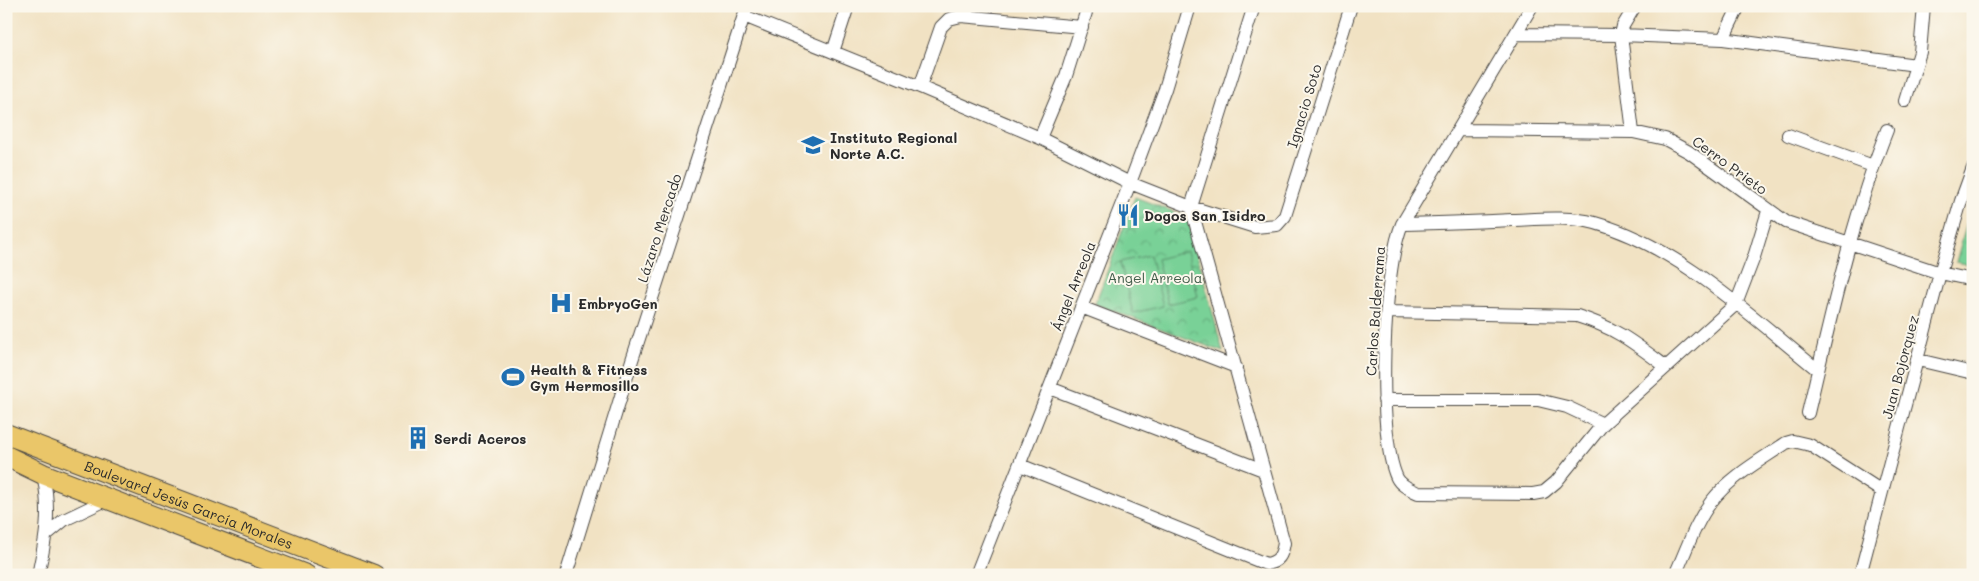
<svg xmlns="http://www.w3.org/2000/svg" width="1979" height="581" viewBox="0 0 1979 581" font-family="Mali,sans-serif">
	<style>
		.park { fill: url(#park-crowns); stroke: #527e61 }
		.pitch { fill: #79d197; stroke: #527e61 }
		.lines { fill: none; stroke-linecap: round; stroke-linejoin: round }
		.street-casing { stroke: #494642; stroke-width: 14 }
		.primary-casing { stroke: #494642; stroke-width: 22 }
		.street { stroke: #fff; stroke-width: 12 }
		.primary { stroke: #eac669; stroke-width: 20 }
		.labels { text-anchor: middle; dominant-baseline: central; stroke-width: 4; stroke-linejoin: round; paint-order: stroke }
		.street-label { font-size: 14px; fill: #2b2b2b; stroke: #fbf7ec }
		.poi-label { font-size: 14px; font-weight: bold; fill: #2b2b2b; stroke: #fbf7ec; text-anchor: start }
		.park-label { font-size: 14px; fill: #425d4b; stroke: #fbf7ec }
	</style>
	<defs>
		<pattern id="park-crowns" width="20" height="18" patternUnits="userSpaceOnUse" patternTransform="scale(1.25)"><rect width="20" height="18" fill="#79d197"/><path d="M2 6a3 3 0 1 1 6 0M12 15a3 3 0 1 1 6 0" fill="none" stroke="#63aa7b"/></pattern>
	</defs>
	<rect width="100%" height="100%" fill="#fbf7ec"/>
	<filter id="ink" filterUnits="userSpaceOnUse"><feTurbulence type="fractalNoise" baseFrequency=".02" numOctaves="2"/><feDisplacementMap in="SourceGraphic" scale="10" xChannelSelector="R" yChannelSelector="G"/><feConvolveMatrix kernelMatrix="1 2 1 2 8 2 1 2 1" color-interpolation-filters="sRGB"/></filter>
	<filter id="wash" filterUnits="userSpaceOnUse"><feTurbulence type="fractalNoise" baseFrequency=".0096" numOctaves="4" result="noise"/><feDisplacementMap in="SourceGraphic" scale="20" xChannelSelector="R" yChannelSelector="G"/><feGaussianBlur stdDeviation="1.12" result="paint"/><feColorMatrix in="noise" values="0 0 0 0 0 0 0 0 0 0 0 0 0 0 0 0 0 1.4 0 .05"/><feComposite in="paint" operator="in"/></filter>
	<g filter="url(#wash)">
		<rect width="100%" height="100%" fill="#f1e2c3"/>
		<!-- park -->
		<path class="park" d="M 1135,197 L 1187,217 L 1223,352 L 1095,304 Z
			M 1973,201 L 1973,266 L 1956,262 Z"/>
		<!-- pitch -->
		<path class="pitch" d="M 1187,251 L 1198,297 L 1168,304 L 1157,259 Z
			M 1150,255 L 1163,306 L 1133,313 L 1120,262 Z"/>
	</g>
	<g filter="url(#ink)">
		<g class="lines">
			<defs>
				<path id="street" d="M 1532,6 L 1402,224 C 1383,269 1376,434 1397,478 C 1401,486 1410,489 1418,493 L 1533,494 L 1544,492 L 1556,482 L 1603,424 L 1736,304 L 1754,257 L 1768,211
					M 744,16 L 920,87 L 1040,138 L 1130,183 L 1191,207 L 1255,227 L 1277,225 L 1285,216 L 1351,6
					M 1516,34 L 1621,35 L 1723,39 L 1916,65
					M 1723,39 L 1739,6
					M 833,52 L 848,6
					M 920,87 L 941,27 L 949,19 L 961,16 L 1082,27
					M 1905,101 L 1920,52 L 1924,6
					M 1459,130 L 1633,132 L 1665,139 L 1689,152 L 1786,222 L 1940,273 L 1973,280
					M 1633,132 L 1621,35 L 1623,26 L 1635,6
					M 1788,135 L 1873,166
					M 1040,138 L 1066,76 L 1088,6
					M 1402,224 C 1438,223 1475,222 1512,220 C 1539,219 1568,216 1595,223 C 1678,246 1752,317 1818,370
					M 1081,307 L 1236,367
					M 1388,312 L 1577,316 C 1616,328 1633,342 1665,366
					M 1918,360 L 1973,373
					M 1050,388 L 1263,470
					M 1384,400 L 1538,400 L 1567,407 L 1603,424
					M 1808,413 C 1831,317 1851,221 1887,130
					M 1020,465 L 1266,564 C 1279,562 1282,555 1284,543 L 1191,207 L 1254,6
					M 47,534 L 64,520 L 108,499
					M 38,575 C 46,538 51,511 43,474
					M 566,575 L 632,360 L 747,6
					M 976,575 L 1130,183 L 1165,89 L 1190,6
					M 1675,575 C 1686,551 1695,523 1711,502 C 1730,477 1761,460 1786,443 L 1793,441 L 1810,445 L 1880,490
					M 1860,575 L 1940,273 L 1961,201 L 1973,168"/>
				<g id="primary">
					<path id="s1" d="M 6,434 L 374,575"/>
					<path d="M 6,456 L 43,474 L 306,575"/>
				</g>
			</defs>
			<!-- street casing -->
			<use href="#street" class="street-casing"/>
			<!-- primary casing -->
			<use href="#primary" class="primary-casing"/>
			<!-- street -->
			<use href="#street" class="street"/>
			<!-- primary -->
			<use href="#primary" class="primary"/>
		</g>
	</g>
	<!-- icons -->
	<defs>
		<symbol id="school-bare" viewBox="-9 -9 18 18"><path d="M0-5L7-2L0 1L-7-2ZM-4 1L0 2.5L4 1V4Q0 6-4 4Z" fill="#1f6fb2" stroke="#fbf7ec" stroke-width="2.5" paint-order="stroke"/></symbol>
		<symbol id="restaurant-bare" viewBox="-9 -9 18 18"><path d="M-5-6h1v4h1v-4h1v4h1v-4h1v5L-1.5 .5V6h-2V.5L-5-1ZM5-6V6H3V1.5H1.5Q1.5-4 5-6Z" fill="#1f6fb2" stroke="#fbf7ec" stroke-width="2.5" paint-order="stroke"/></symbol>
		<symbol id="hospital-bare" viewBox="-9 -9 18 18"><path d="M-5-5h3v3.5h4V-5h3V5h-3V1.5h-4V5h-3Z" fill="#1f6fb2" stroke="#fbf7ec" stroke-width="2.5" paint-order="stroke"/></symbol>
		<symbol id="stadium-bare" viewBox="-9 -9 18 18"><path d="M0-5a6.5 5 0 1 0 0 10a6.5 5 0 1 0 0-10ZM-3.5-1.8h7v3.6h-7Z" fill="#1f6fb2" stroke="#fbf7ec" stroke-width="2.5" paint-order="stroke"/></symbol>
		<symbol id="building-bare" viewBox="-9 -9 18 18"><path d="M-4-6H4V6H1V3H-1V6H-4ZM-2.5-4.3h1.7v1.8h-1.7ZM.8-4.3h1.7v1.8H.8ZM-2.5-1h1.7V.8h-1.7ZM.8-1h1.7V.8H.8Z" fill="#1f6fb2" stroke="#fbf7ec" stroke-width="2.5" paint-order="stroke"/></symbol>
	</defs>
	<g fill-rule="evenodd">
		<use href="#school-bare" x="797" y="129" width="32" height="32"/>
		<use href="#restaurant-bare" x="1112" y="199" width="32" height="32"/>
		<use href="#hospital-bare" x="545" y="287" width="32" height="32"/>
		<use href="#stadium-bare" x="497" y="361" width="32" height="32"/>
		<use href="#building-bare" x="402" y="422" width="32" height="32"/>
	</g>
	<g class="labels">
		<!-- street labels -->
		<g class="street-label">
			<text transform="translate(1304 106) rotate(-73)">Ignacio Soto</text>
			<text transform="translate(1730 165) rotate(36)">Cerro Prieto</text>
			<text transform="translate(659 228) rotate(-72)">Lázaro Mercado</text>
			<text transform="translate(1073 286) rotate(-68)">Ángel Arreola</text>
			<text transform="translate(1375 311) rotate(-86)">Carlos Balderrama</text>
			<text transform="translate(1900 367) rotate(-75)">Juan Bojorquez</text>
			<text stroke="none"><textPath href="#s1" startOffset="196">Boulevard Jesús García Morales</textPath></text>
		</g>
		<!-- poi labels -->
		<g class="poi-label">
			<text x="830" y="137">Instituto Regional<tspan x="830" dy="16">Norte A.C.</tspan></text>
			<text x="1144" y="215">Dogos San Isidro</text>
			<text x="578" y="303">EmbryoGen</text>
			<text x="530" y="369">Health &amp; Fitness<tspan x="530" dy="16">Gym Hermosillo</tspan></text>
			<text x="434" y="438">Serdi Aceros</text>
		</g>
		<!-- park labels -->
		<g class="park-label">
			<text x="1155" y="277">Angel Arreola</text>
		</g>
	</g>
	<!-- margin -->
	<rect width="1979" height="581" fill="none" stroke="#fbf7ec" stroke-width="25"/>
</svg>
